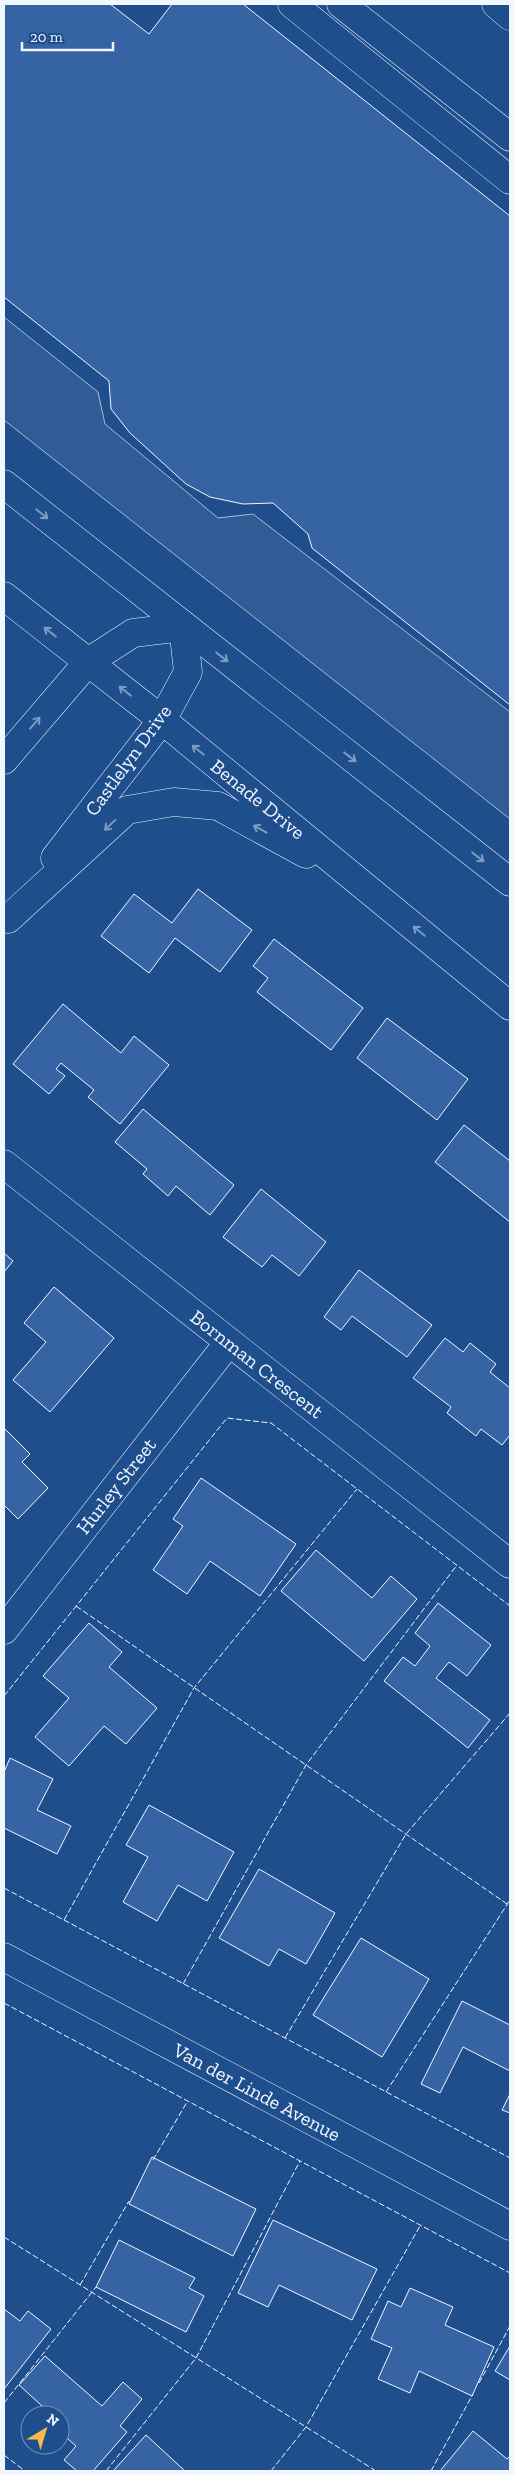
<svg xmlns="http://www.w3.org/2000/svg" width="514" height="2475" viewBox="0 0 514 2475" font-family="'Zilla Slab',serif">
	<style>
		.parking { fill: #305b95; stroke: #a8bbd7 }
		.building { fill: #3563a3; stroke: #f2f6ff }
		.lines { fill: none; stroke-linecap: round; stroke-linejoin: round }
		.minor-casing { stroke: #f2f6ff; stroke-width: 29 }
		.minor { stroke: #1f4e8c; stroke-width: 28 }
		.fence { stroke: #f2f6ff; stroke-width: 1; stroke-dasharray: 6 2.5; stroke-linecap: butt }
		.oneway { stroke: #7e9ac0 }
		.labels { text-anchor: middle; dominant-baseline: central; stroke-width: 4; stroke-linejoin: round; paint-order: stroke }
		.street-label { font-size: 20px; fill: #f2f6ff; stroke: #1f4e8c }
	</style>
	<rect width="100%" height="100%" fill="#1f4e8c"/>
	<!-- parking -->
	<path class="parking" d="M 4,317 L 98,392 L 105,424 L 218,518 L 253,514 L 510,712 L 510,819 L 4,420 Z"/>
	<!-- building -->
	<path class="building" d="M 4,4 L 110,4 L 149,34 L 172,4 L 243,4 L 510,216 L 510,705 L 312,548 L 308,534 L 273,503 L 243,504 L 210,497 L 186,484 L 130,433 L 111,409 L 109,381 L 4,297 Z
		M 198,889 L 252,930 L 220,972 L 175,938 L 149,973 L 101,936 L 134,894 L 172,923 Z
		M 274,939 L 363,1008 L 331,1050 L 257,992 L 268,978 L 253,966 Z
		M 63,1004 L 121,1053 L 134,1036 L 169,1065 L 120,1124 L 88,1097 L 94,1090 L 61,1063 L 56,1069 L 65,1076 L 49,1094 L 13,1064 Z
		M 387,1018 L 468,1079 L 437,1120 L 357,1058 Z
		M 143,1109 L 234,1185 L 210,1215 L 176,1186 L 168,1196 L 143,1174 L 147,1169 L 115,1142 Z
		M 464,1125 L 510,1161 L 510,1222 L 435,1162 Z
		M 261,1189 L 326,1242 L 299,1276 L 272,1255 L 262,1267 L 223,1237 Z
		M 4,1253 L 13,1261 L 4,1272 Z
		M 359,1270 L 432,1325 L 407,1357 L 352,1316 L 341,1330 L 324,1317 Z
		M 54,1287 L 114,1338 L 50,1412 L 13,1380 L 46,1342 L 24,1323 Z
		M 445,1338 L 463,1352 L 470,1343 L 496,1364 L 490,1372 L 510,1388 L 510,1435 L 502,1445 L 481,1429 L 476,1436 L 447,1413 L 451,1407 L 413,1378 Z
		M 4,1428 L 30,1454 L 22,1462 L 48,1488 L 18,1519 L 4,1505 Z
		M 201,1478 L 296,1544 L 260,1596 L 210,1561 L 187,1594 L 153,1570 L 183,1526 L 173,1519 Z
		M 316,1550 L 372,1598 L 391,1576 L 417,1599 L 364,1661 L 281,1591 Z
		M 438,1603 L 491,1645 L 467,1676 L 449,1662 L 436,1678 L 490,1720 L 468,1748 L 384,1681 L 403,1657 L 415,1666 L 430,1646 L 415,1633 Z
		M 89,1623 L 122,1652 L 109,1667 L 157,1708 L 126,1744 L 104,1726 L 69,1766 L 35,1737 L 69,1698 L 43,1676 Z
		M 10,1758 L 53,1779 L 37,1810 L 71,1826 L 57,1854 L 4,1828 L 4,1772 Z
		M 149,1805 L 234,1852 L 207,1901 L 178,1885 L 157,1921 L 123,1902 L 148,1857 L 126,1845 Z
		M 259,1869 L 335,1913 L 306,1964 L 279,1949 L 269,1966 L 219,1938 Z
		M 361,1938 L 429,1979 L 382,2057 L 313,2015 Z
		M 462,2001 L 510,2025 L 510,2071 L 463,2047 L 440,2093 L 421,2084 Z
		M 510,2094 L 510,2113 L 502,2110 Z
		M 152,2157 L 256,2209 L 233,2256 L 129,2204 Z
		M 273,2220 L 377,2269 L 352,2320 L 279,2285 L 268,2307 L 238,2293 Z
		M 119,2240 L 195,2278 L 189,2288 L 204,2296 L 186,2332 L 96,2287 Z
		M 410,2288 L 453,2307 L 445,2325 L 494,2347 L 472,2396 L 419,2371 L 410,2393 L 378,2379 L 392,2348 L 371,2339 L 388,2301 L 401,2307 Z
		M 4,2309 L 20,2321 L 28,2311 L 51,2329 L 4,2389 Z
		M 510,2346 L 510,2380 L 495,2371 Z
		M 45,2356 L 102,2406 L 123,2382 L 142,2399 L 120,2426 L 127,2432 L 93,2471 L 77,2471 L 64,2460 L 76,2446 L 60,2432 L 60,2415 L 52,2415 L 19,2385 Z
		M 473,2431 L 507,2459 L 510,2456 L 510,2471 L 440,2471 Z
		M 146,2435 L 185,2471 L 113,2471 Z"/>
	<g class="lines">
		<defs>
			<path id="minor" d="M 292,4 L 510,180
				M 341,4 L 510,137
				M 496,4 L 510,16
				M 4,484 L 510,882
				M 4,596 L 162,720 L 510,1006
				M 4,760 L 88,662 L 133,633 L 183,627
				M 55,858 L 162,720 L 188,672 L 183,627
				M 8,919 L 127,810 L 174,802 L 218,806 L 306,854
				M 4,1164 L 510,1564
				M 4,1630 L 229,1342
				M 4,1957 L 510,2226"/>
		</defs>
		<!-- minor casing -->
		<use href="#minor" class="minor-casing"/>
		<!-- minor -->
		<use href="#minor" class="minor"/>
		<!-- fence -->
		<path class="fence" d="M 76,1606 L 510,1906
			M 4,1696 L 227,1418 L 271,1423 L 510,1606
			M 4,1888 L 510,2158
			M 64,1920 L 194,1688 L 357,1489
			M 183,1984 L 306,1765 L 457,1565
			M 4,2003 L 510,2273
			M 285,2038 L 406,1834 L 510,1713
			M 386,2092 L 510,1900
			M 153,2160 L 187,2102
			M 4,2237 L 376,2471
			M 80,2285 L 129,2201
			M 479,2383 L 510,2326
			M 4,2403 L 96,2287
			M 4,2455 L 25,2471
			M 106,2471 L 196,2358 L 300,2161
			M 271,2471 L 306,2427 L 420,2226
			M 431,2471 L 473,2394"/>
	</g>
	<!-- one-way arrows -->
	<defs><path id="oneway-shaft" d="M-6 0H5M1.5-3L5.5 0L1.5 3" fill="none" stroke-width="1.6" stroke-linecap="round" stroke-linejoin="round" transform="scale(1.25)"/></defs>
	<g class="oneway">
		<use href="#oneway-shaft" transform="translate(42 514) rotate(39)"/>
		<use href="#oneway-shaft" transform="translate(50 632) rotate(-142)"/>
		<use href="#oneway-shaft" transform="translate(222 657) rotate(38)"/>
		<use href="#oneway-shaft" transform="translate(125 691) rotate(-142)"/>
		<use href="#oneway-shaft" transform="translate(35 723) rotate(-49)"/>
		<use href="#oneway-shaft" transform="translate(198 750) rotate(-141)"/>
		<use href="#oneway-shaft" transform="translate(350 757) rotate(38)"/>
		<use href="#oneway-shaft" transform="translate(110 825) rotate(137)"/>
		<use href="#oneway-shaft" transform="translate(260 829) rotate(-151)"/>
		<use href="#oneway-shaft" transform="translate(478 857) rotate(38)"/>
		<use href="#oneway-shaft" transform="translate(419 931) rotate(-141)"/>
	</g>
	<g class="labels">
		<!-- street labels -->
		<g class="street-label">
			<text transform="translate(128 760) rotate(-54)">Castlelyn Drive</text>
			<text transform="translate(258 799) rotate(39)">Benade Drive</text>
			<text transform="translate(257 1364) rotate(38)">Bornman Crescent</text>
			<text transform="translate(116 1486) rotate(-52)">Hurley Street</text>
			<text transform="translate(257 2092) rotate(28)">Van der Linde Avenue</text>
		</g>
	</g>
	<!-- border -->
	<rect width="514" height="2475" fill="none" stroke="#f2f6ff" stroke-width="10"/>
	<!-- north arrow -->
	<g transform="translate(45 2430) rotate(38)"><circle r="24" fill="#1f4e8c" stroke="#7391ba"/>
	<path d="M0-4L9 19L0 12L-9 19Z" fill="#ffb74d"/>
	<text y="-8" font-size="14" font-weight="bold" text-anchor="middle" fill="#f2f6ff">N</text>
	</g>
	<!-- scale -->
	<path d="M22 42v8h91v-8" fill="none" stroke="#f2f6ff" stroke-width="2.5"/>
	<text x="30" y="42" font-size="15" fill="#f2f6ff" stroke="#1f4e8c" stroke-width="4" paint-order="stroke">20 m</text>
</svg>
